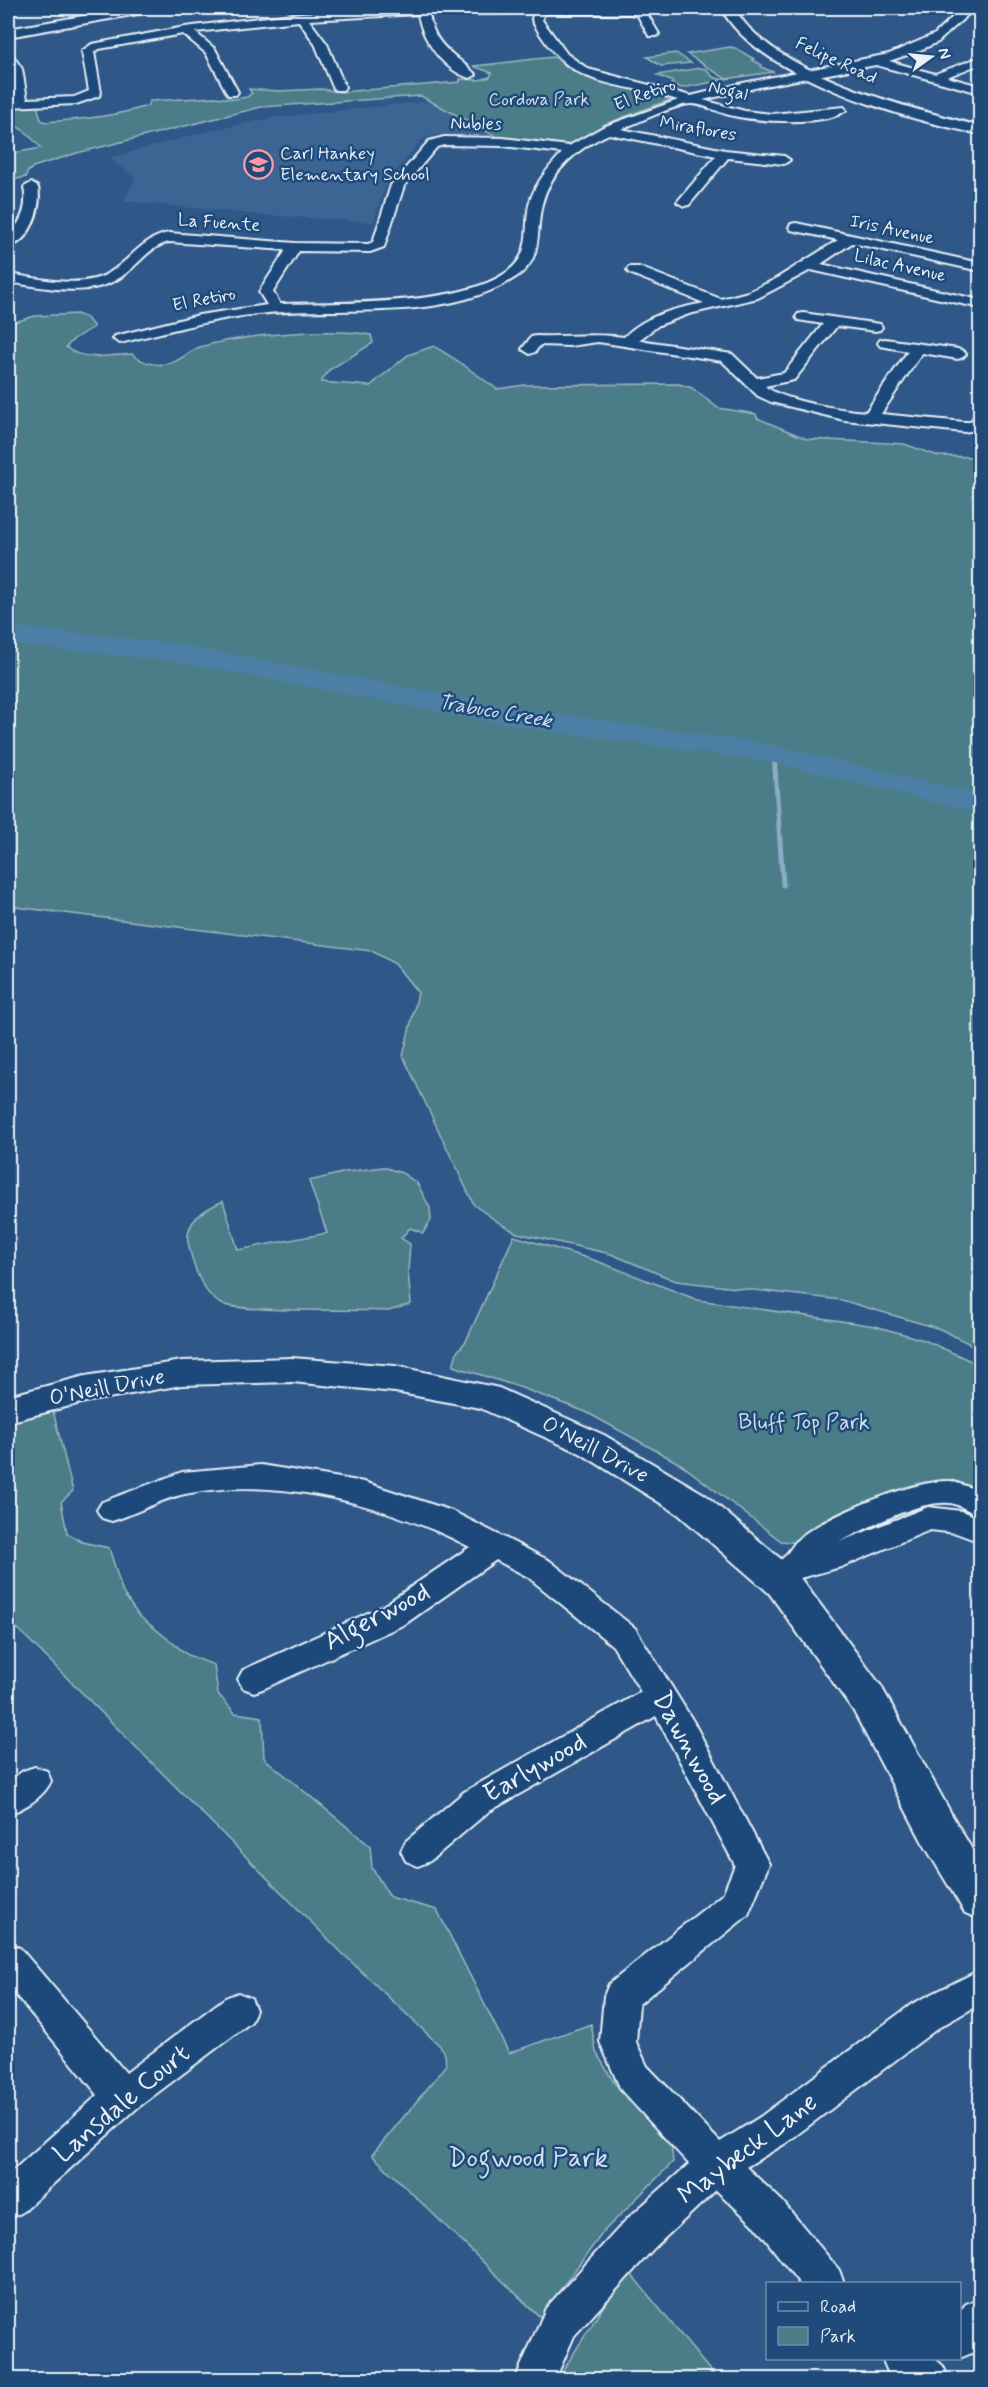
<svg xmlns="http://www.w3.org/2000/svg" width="988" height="2387" viewBox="0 0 988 2387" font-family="Mynerve,sans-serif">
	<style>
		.built { fill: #3e6594 }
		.green { fill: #4c7d88; stroke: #9ab7c0; stroke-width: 1.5 }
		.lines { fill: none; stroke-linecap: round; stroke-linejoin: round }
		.stream { stroke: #8aadc6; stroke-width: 5 }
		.river { fill: #4b7fa5; fill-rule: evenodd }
		.minor-casing { stroke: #e8f1f8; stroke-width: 4 }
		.major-casing { stroke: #e8f1f8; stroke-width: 4 }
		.minor { fill: #1f4a7a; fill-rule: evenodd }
		.major { fill: #1f4a7a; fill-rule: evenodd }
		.labels { text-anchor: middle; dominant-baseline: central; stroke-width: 5; stroke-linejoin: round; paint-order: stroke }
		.far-street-label { font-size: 18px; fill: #e8f1f8; stroke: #1f4a7a }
		.far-park-label { font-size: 18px; fill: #d1e0e7; stroke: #1f4a7a }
		.far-poi-label { font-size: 18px; fill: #e8f1f8; stroke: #1f4a7a; text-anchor: start }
		.far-water-label { font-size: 20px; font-style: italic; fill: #d0e0ec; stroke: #1f4a7a }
		.street-label { font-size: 22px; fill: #e8f1f8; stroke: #1f4a7a }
		.park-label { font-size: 22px; fill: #d1e0e7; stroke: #1f4a7a }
		.near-street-label { font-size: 27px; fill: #e8f1f8; stroke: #1f4a7a }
		.near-park-label { font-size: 27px; fill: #d1e0e7; stroke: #1f4a7a }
	</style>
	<rect width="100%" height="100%" fill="#2f5888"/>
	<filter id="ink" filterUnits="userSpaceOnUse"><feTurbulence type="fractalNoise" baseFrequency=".0167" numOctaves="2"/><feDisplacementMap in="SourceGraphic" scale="12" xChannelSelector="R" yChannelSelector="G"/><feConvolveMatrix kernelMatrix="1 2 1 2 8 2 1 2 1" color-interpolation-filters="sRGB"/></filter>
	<g filter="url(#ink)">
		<!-- built -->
		<path class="built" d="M 430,101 L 499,138 L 455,135 L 437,135 L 422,139 L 387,182 L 373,222 L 263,215 L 124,201 L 135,178 L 110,158 L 204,132 L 272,118 Z"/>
		<!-- green -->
		<path class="green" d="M 730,47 L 735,48 L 754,59 L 752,60 L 762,65 L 761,67 L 773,72 L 726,79 L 687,54 Z
			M 676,53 L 691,63 L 661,66 L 647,57 Z
			M 555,57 C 587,91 640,77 669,100 L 606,124 L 571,144 L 565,145 L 499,138 L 421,96 L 261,107 L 77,153 L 33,167 L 27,173 L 26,177 L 8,181 L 8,154 L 41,148 L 26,132 L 8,121 L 8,107 L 37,105 L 41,120 L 46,122 C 81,119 113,117 147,106 L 150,101 L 215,97 L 235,99 L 247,97 L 252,93 L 249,89 L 279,91 L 321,89 L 342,92 L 460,82 L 460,79 L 479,80 L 490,77 L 492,73 L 473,66 C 501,64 527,59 555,57 Z
			M 700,68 L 706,69 L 713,77 L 724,80 L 682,88 L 671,84 L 673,82 L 657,75 Z
			M 77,314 L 87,318 L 94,327 L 75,338 L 66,347 C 82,362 112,355 132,354 C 142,363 158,367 171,363 C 182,360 190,350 200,347 C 242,335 328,327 371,335 L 373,343 L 329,370 L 321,382 L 370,386 L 408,355 L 434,346 L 458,361 L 497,389 L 525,385 L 679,384 L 692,388 L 718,408 L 756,414 L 757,418 L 807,439 L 888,443 L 904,444 L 938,456 L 980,457 L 980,1349 L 940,1329 L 841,1300 L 676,1281 L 611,1254 L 517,1233 L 501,1224 L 474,1205 L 403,1056 L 418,993 L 395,964 L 372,951 L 8,906 L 8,324 L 35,316 Z
			M 383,1167 L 402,1173 L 417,1183 L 430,1208 L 431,1220 L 423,1233 L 410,1228 L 401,1238 L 410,1244 L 408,1272 L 411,1304 L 389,1311 C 360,1309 235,1313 219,1303 C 201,1291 194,1267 189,1247 C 182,1222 205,1209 223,1201 L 238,1250 L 327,1233 L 309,1181 L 346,1172 Z
			M 514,1236 L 594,1260 L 698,1300 L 875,1326 L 924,1340 L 980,1365 L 980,1489 L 957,1483 L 938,1485 L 798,1543 L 781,1541 L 682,1465 L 586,1412 L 519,1387 L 453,1366 L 457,1352 L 466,1341 Z
			M 52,1407 L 73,1491 L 61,1502 L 67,1533 L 82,1542 L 109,1548 L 123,1593 L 138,1615 L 188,1655 L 214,1665 L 218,1694 L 235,1713 L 262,1717 L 264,1758 L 370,1846 L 372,1868 L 390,1897 L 437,1910 L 509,2053 L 591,2024 L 596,2052 L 615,2084 L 670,2130 L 673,2162 L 604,2231 L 540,2317 L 372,2155 L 446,2066 L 445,2055 L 440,2046 L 342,1953 L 17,1628 L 8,1634 L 8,1419 Z
			M 627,2269 L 717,2379 L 560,2380 L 565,2367 Z"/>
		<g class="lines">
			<!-- stream -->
			<path class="stream" d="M 774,754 L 783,885"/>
			<!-- river -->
			<path class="river" d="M 8,626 L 172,643 L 515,708 L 774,745 L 980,795 L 980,813 L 774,763 L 515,726 L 172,661 L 8,644 Z"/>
			<defs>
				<path id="minor" d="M 420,8 L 631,8 L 646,12 L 659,34 L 657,36 L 649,36 L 638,16 L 631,14 L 544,13 L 542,20 L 567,54 L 588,69 L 691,96 L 743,83 L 889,54 L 935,34 L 962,8 L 975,8 L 938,42 L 916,52 L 889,61 L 935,74 L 980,57 L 980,64 L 947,77 L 980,86 L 980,93 L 876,65 L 759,87 L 703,100 L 745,111 L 772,114 L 844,107 L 846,110 C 828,127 753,121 729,115 C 718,112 701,103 690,104 C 673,105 638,123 621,129 L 725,150 L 784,156 L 790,160 L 784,164 L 728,158 L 689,205 L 684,206 L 677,202 L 716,156 L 609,134 C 579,147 550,171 542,204 C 535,232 544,259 516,277 C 445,324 338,305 258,314 C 211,319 166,332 120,343 L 113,339 L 115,336 L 199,315 L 267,305 L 259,292 L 286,250 L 169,242 C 148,247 138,266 121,277 C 89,299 43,287 8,282 L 8,274 C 40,278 84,291 112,271 C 133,257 143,238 169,233 L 295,243 L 368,244 L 373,242 L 391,185 L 429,141 L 444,137 L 503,138 L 569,146 L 603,127 L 678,100 C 613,79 572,92 534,24 L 532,20 L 533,13 L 429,14 C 435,49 455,53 476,75 L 470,78 C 444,71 422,40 418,14 L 309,20 L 327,44 L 345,87 L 343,90 L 335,90 L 333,87 L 315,44 L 299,21 L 195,32 L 215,49 L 238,92 L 236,95 L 228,95 L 206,53 L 183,34 L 99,49 L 94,52 L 101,93 L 99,96 L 76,104 L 8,107 L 8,101 L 15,100 L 8,65 L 8,53 L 12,54 L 22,69 L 27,99 L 74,97 L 89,91 L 82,51 L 92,44 L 185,27 L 301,13 ZM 444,145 L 503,146 L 562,153 C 547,169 531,188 528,211 C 526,226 528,242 521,256 C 495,309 331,302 280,304 L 273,292 L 299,251 L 370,252 L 384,247 L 404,186 L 437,147 Z
					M 31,183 L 38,187 C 42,207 31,242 8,247 L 8,236 C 22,221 28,208 24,187 Z
					M 796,223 L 980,263 L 980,271 L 852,243 L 821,264 L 980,300 L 980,308 L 811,270 L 758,298 L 689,314 L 659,325 L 639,340 L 732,354 L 757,378 L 784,373 L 823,324 L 798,320 L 796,317 L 798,314 L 803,313 L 880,324 L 882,327 L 880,330 L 875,331 L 837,326 L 794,380 L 765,386 C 781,401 843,410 866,412 L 908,351 L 880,346 L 878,343 L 880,340 L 885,339 L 958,349 L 963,351 L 966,354 L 963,357 L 958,359 L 922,353 L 881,414 L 964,422 L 970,422 L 974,417 L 980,415 L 980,429 L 964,432 L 844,420 L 771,402 L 758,396 L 722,361 L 598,342 L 570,346 L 540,345 L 535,352 L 530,354 L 522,349 L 531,337 L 536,336 C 566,337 595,333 624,337 C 646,315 674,309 704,303 L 629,273 L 627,270 L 629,267 L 639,267 L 721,299 L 748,292 L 774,280 L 838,240 L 791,230 L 789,227 L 791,224 Z
					M 261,1465 L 364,1482 L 452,1511 L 550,1561 L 635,1628 L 693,1721 L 769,1864 L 748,1915 L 639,2004 L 636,2042 L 647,2066 L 720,2142 L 760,2117 L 912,2004 L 980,1970 L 980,2004 L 938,2028 L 786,2143 L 746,2167 L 782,2201 L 839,2270 L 844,2284 L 800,2284 L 756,2227 L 716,2190 L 655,2247 L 574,2336 L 555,2380 L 515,2380 L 546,2308 L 627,2219 L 689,2164 L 621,2090 L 600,2042 L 604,1996 L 609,1984 L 723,1894 L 735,1865 L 656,1716 L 488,1812 L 430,1861 L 418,1866 L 406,1861 L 401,1851 L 406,1841 L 464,1792 L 641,1692 L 613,1646 L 528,1577 L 496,1560 L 405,1624 L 265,1688 L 254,1692 L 243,1688 L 238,1679 L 243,1670 L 383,1606 L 470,1547 C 389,1505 276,1475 185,1494 C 160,1499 136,1514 112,1521 L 102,1518 L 97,1510 L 102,1502 L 182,1472 Z
					M 951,1481 L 980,1491 L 980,1515 C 970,1513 960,1504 950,1503 C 917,1500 868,1528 839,1542 L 928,1507 L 961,1511 L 980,1518 L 980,1542 L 956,1533 L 930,1530 L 841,1567 L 800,1578 L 788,1586 L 777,1590 L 766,1586 L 762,1578 C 767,1568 774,1567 782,1559 C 790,1552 794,1541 803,1535 C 833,1514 915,1479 951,1481 Z
					M 35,1767 L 47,1771 L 51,1781 C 44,1797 24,1809 8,1814 L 8,1782 L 23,1771 Z
					M 8,1943 L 20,1948 L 126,2073 L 225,1998 L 238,1993 L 251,1998 L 256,2010 L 251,2022 L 136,2109 L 21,2213 L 8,2219 L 8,2175 L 98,2095 L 8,1985 Z
					M 980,2298 L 980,2345 L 974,2352 L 960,2358 L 960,2311 L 966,2304 Z
					M 882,2358 L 934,2358 L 943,2366 L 949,2380 L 897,2380 L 888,2372 Z"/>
				<path id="major" d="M 129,8 L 156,8 L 149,12 L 8,37 L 8,29 Z
					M 721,8 L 734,8 C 739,15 744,23 750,29 C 804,82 909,108 980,126 L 980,134 C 907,120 757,77 721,8 Z
					M 292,1358 L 395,1366 L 499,1388 L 604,1435 L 704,1494 L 795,1571 L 881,1686 L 953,1817 L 980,1863 L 980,1919 L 965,1913 L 923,1843 L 853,1710 L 769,1593 L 678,1514 L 580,1453 L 480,1408 L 395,1392 L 292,1382 L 182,1385 L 85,1402 L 8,1422 L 8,1396 L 85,1376 L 182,1361 Z"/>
			</defs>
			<!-- minor casing -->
			<use href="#minor" class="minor-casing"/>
			<!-- major casing -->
			<use href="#major" class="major-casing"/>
			<!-- minor -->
			<use href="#minor" class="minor"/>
			<!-- major -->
			<use href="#major" class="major"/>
		</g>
	</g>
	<!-- icons -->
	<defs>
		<symbol id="school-ring" viewBox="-11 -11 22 22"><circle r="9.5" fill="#1f4a7a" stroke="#ff9aa2" stroke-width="1.5"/><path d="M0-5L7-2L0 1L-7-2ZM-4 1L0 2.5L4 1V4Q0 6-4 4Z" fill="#ff9aa2"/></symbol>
	</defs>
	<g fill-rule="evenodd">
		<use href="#school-ring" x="242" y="148" width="33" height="33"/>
	</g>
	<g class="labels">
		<!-- far-street labels -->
		<g class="far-street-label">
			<text transform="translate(836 61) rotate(25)">Felipe Road</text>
			<text transform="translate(728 91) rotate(13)">Nogal</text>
			<text transform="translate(645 95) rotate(-20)">El Retiro</text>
			<text transform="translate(476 124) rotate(1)">Nubles</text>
			<text transform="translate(698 129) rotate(10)">Miraflores</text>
			<text transform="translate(219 223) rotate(4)">La Fuente</text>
			<text transform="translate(892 230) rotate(12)">Iris Avenue</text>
			<text transform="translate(900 266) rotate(13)">Lilac Avenue</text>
			<text transform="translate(204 300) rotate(-11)">El Retiro</text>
		</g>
		<!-- far-park labels -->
		<g class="far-park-label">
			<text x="539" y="100">Cordova Park</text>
		</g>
		<!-- far-poi labels -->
		<g class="far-poi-label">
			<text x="280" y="154">Carl Hankey<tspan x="280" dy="21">Elementary School</tspan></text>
		</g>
		<!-- far-water labels -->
		<g class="far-water-label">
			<text transform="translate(495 712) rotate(10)">Trabuco Creek</text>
		</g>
		<!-- street labels -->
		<g class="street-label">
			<text transform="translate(107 1388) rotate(-11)">O'Neill Drive</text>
			<text transform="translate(595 1450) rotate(28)">O'Neill Drive</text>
		</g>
		<!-- park labels -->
		<g class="park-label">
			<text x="804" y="1423">Bluff Top Park</text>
		</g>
		<!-- near-street labels -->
		<g class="near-street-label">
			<text transform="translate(377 1617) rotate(-28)">Algerwood</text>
			<text transform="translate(689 1748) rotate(61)">Dawnwood</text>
			<text transform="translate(535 1768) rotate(-30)">Earlywood</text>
			<text transform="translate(122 2104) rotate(-40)">Lansdale Court</text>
			<text transform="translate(748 2149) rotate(-37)">Maybeck Lane</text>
		</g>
		<!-- near-park labels -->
		<g class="near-park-label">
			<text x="528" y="2158">Dogwood Park</text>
		</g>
	</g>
	<!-- margin -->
	<rect width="988" height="2387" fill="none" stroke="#1f4a7a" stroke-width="30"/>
	<rect x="15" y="15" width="958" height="2357" fill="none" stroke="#e8f1f8" stroke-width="2" filter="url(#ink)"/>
	<!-- legend -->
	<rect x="766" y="2282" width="195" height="78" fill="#1f4a7a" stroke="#6f8dac" stroke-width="1.5"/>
	<rect x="778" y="2302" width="30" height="9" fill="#1f4a7a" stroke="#6f8dac" stroke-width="1.5"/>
	<text x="820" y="2312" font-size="18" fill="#e8f1f8">Road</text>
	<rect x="778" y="2327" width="30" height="18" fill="#4c7d88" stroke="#6f8dac" stroke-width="1.5"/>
	<text x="820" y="2342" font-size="18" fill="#e8f1f8">Park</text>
	<!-- north arrow -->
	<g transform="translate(931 57) rotate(75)" stroke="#1f4a7a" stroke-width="4.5" paint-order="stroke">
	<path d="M0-4.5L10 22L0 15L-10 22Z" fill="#e8f1f8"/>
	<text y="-9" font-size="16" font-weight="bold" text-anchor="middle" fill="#e8f1f8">N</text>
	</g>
</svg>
